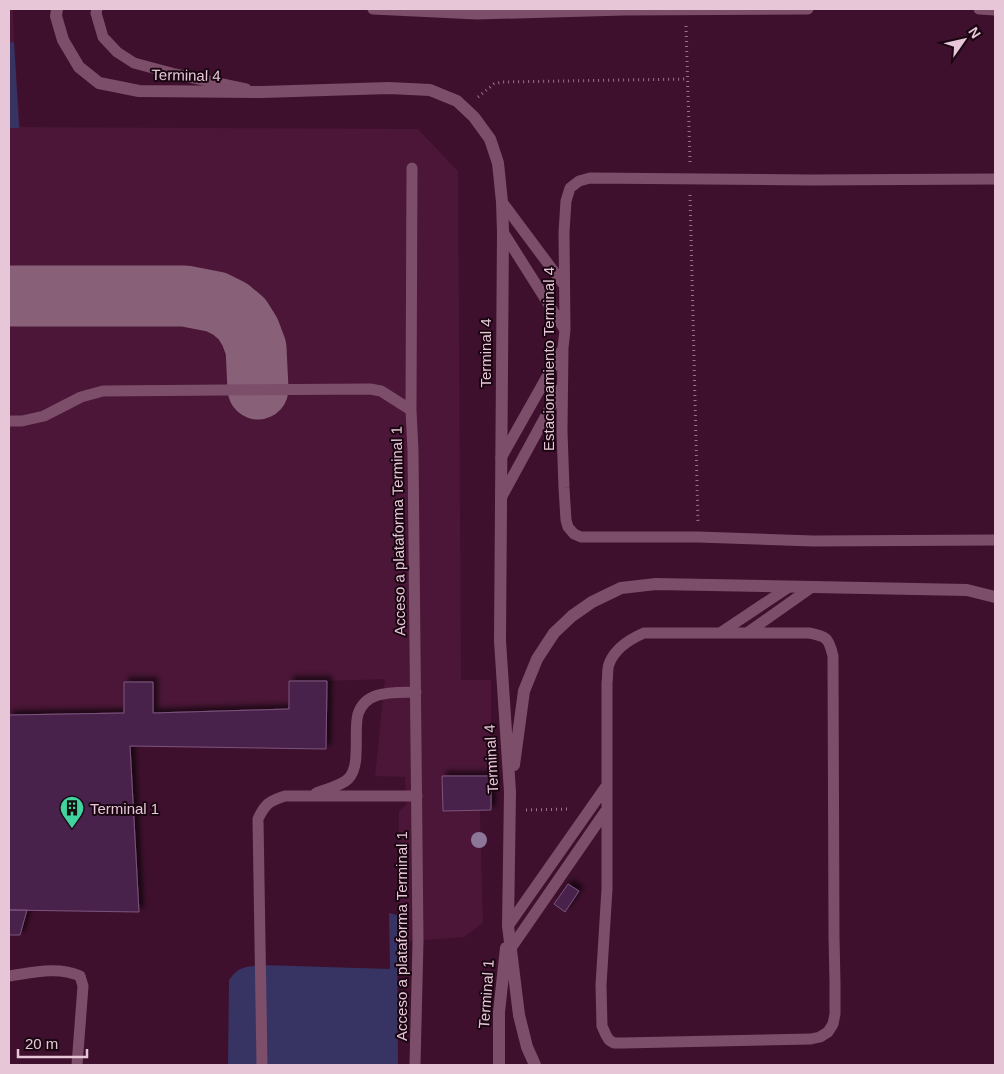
<svg xmlns="http://www.w3.org/2000/svg" width="1004" height="1074" viewBox="0 0 1004 1074" font-family="Helvetica,sans-serif">
	<style>
		.built { fill: #4b1637 }
		.green { fill: #373363 }
		.lines { fill: none; stroke-linecap: round; stroke-linejoin: round }
		.taxiway { stroke: #886077; stroke-width: 61 }
		.building { fill: #49244b; stroke: #7c537d; filter: url(#shadow) }
		.path { stroke: #997389; stroke-width: 3; stroke-dasharray: 1 4; stroke-linecap: butt }
		.lane { stroke: #7d4e69; stroke-width: 11 }
		.street { stroke: #7d4e69; stroke-width: 12 }
		.tree { fill: #8c7799 }
		.labels { text-anchor: middle; dominant-baseline: central; stroke-width: 4; stroke-linejoin: round; paint-order: stroke }
		.street-label { font-size: 15px; fill: #e7c7d7; stroke: #190611 }
		.poi-label { font-size: 15px; fill: #e7c7d7; stroke: #190611; text-anchor: start }
	</style>
	<defs>
		<filter id="shadow"><feDropShadow dx="4.5" dy="-4.5" stdDeviation="2.5" flood-color="#0009"/></filter>
	</defs>
	<rect width="100%" height="100%" fill="#3e102d"/>
	<!-- built -->
	<path class="built" d="M 9,9 L 13,9 L 14,42 L 20,127 L 418,129 L 458,171 L 461,680 L 491,680 L 491,810 L 480,811 L 483,923 L 464,937 L 399,942 L 399,811 L 406,805 L 405,777 L 375,776 L 385,679 L 327,681 L 326,749 L 130,747 L 139,912 L 9,910 Z"/>
	<!-- green -->
	<path class="green" d="M 14,42 L 19,128 L 9,128 L 9,43 Z
		M 389,913 L 397,915 L 398,1065 L 228,1065 L 229,980 C 239,966 245,967 262,965 L 390,969 Z"/>
	<g class="lines">
		<!-- taxiway -->
		<path class="taxiway" d="M 9,296 L 185,296 L 216,302 L 230,309 L 242,319 L 250,332 L 256,348 L 258,389"/>
	</g>
	<!-- building -->
	<path class="building" d="M 289,681 L 327,681 L 326,749 L 130,746 L 139,912 L 9,910 L 9,715 L 124,713 L 124,682 L 153,682 L 153,713 L 289,709 Z
		M 442,776 L 491,776 L 491,810 L 443,811 Z
		M 568,884 L 579,891 L 565,912 L 554,904 Z
		M 9,910 L 27,910 L 20,935 L 9,935 Z"/>
	<g class="lines">
		<!-- path -->
		<path class="path" d="M 686,26 L 690,162
			M 478,97 L 494,84 L 502,82 L 687,79
			M 690,195 L 698,522
			M 526,810 L 570,809"/>
		<!-- lane -->
		<path class="lane" d="M 97,9 L 96,13 L 103,37 L 117,52 L 134,63 L 175,74 L 246,89
			M 373,9 L 477,14 L 624,10 L 808,9
			M 979,9 L 995,10
			M 995,179 L 810,180 L 590,178 L 579,181 L 570,188 L 566,201 L 564,232 L 565,330 L 563,348 L 562,431 L 564,488 L 566,520 L 568,527 L 574,534 L 581,537 L 698,537 L 813,541 L 995,540
			M 502,202 L 564,285
			M 503,232 L 565,330
			M 411,410 L 412,168
			M 9,421 L 22,421 L 44,416 L 81,397 L 103,391 L 370,389 L 381,391 L 411,410 L 413,451 L 418,941 L 415,1065
			M 501,458 L 562,350
			M 501,498 L 561,388
			M 644,633 L 809,633 C 827,636 829,639 833,656 L 834,936 L 835,983 L 835,1014 L 833,1024 L 828,1032 L 820,1037 L 811,1039 L 623,1043 L 614,1043 L 609,1040 L 606,1035 L 602,1026 L 601,985 L 607,889 L 607,683 C 608,677 607,669 609,664 C 615,648 630,639 644,633 Z
			M 720,633 L 789,587
			M 747,633 L 812,587
			M 316,793 C 326,789 341,786 348,779 C 355,772 356,762 356,753 C 357,743 355,724 358,714 C 366,689 395,693 416,692
			M 508,926 L 607,785
			M 511,948 L 607,809
			M 9,976 C 31,973 58,966 80,976 L 83,986 L 77,1065
			M 262,1065 L 258,819 C 265,804 269,801 285,796 L 417,796"/>
		<!-- street -->
		<path class="street" d="M 57,9 L 56,16 L 63,40 L 79,67 L 99,83 L 139,91 L 262,92 L 389,88 L 430,90 L 457,101 L 474,117 L 490,139 L 498,163 L 502,202 L 503,232 L 500,641 L 510,792 L 508,926 L 519,1015 L 527,1047 L 535,1065
			M 514,765 L 524,691 L 537,659 L 554,633 L 572,616 L 592,602 L 621,588 L 656,584 L 967,590 L 995,597
			M 499,1065 L 499,1012 L 506,948"/>
	</g>
	<!-- trees -->
	<circle class="tree" cx="479" cy="840" r="8"/>
	<!-- icons -->
	<defs>
		<symbol id="building-pin" viewBox="-11 -11 22 30"><path d="M0 17L-7.5 6A9.5 9.5 0 1 1 7.5 6Z" fill="#41d4a1" stroke="#190611"/><path d="M-4-6H4V6H1V3H-1V6H-4ZM-2.5-4.3h1.7v1.8h-1.7ZM.8-4.3h1.7v1.8H.8ZM-2.5-1h1.7V.8h-1.7ZM.8-1h1.7V.8H.8Z" fill="#111"/></symbol>
	</defs>
	<g fill-rule="evenodd">
		<use href="#building-pin" x="58" y="794" width="28" height="38"/>
	</g>
	<g class="labels">
		<!-- street labels -->
		<g class="street-label">
			<text transform="translate(186 75) rotate(1)">Terminal 4</text>
			<text transform="translate(485 353) rotate(-90)">Terminal 4</text>
			<text transform="translate(548 359) rotate(-90)">Estacionamiento Terminal 4</text>
			<text transform="translate(398 531) rotate(-91)">Acceso a plataforma Terminal 1</text>
			<text transform="translate(491 759) rotate(-93)">Terminal 4</text>
			<text transform="translate(401 936) rotate(-90)">Acceso a plataforma Terminal 1</text>
			<text transform="translate(486 994) rotate(-86)">Terminal 1</text>
		</g>
		<!-- poi labels -->
		<g class="poi-label">
			<text x="90" y="808">Terminal 1</text>
		</g>
	</g>
	<!-- border -->
	<rect width="1004" height="1074" fill="none" stroke="#e7c7d7" stroke-width="20"/>
	<!-- north arrow -->
	<g transform="translate(964 40) rotate(56)" stroke="#190611" stroke-width="4" paint-order="stroke">
	<path d="M0-4L9 19L0 12L-9 19Z" fill="#e7c7d7"/>
	<text y="-8" font-size="14" font-weight="bold" text-anchor="middle" fill="#e7c7d7">N</text>
	</g>
	<!-- scale -->
	<path d="M18 1049v8h69v-8" fill="none" stroke="#e7c7d7" stroke-width="2.5"/>
	<text x="25" y="1049" font-size="15" fill="#e7c7d7" stroke="#190611" stroke-width="4" paint-order="stroke">20 m</text>
</svg>
